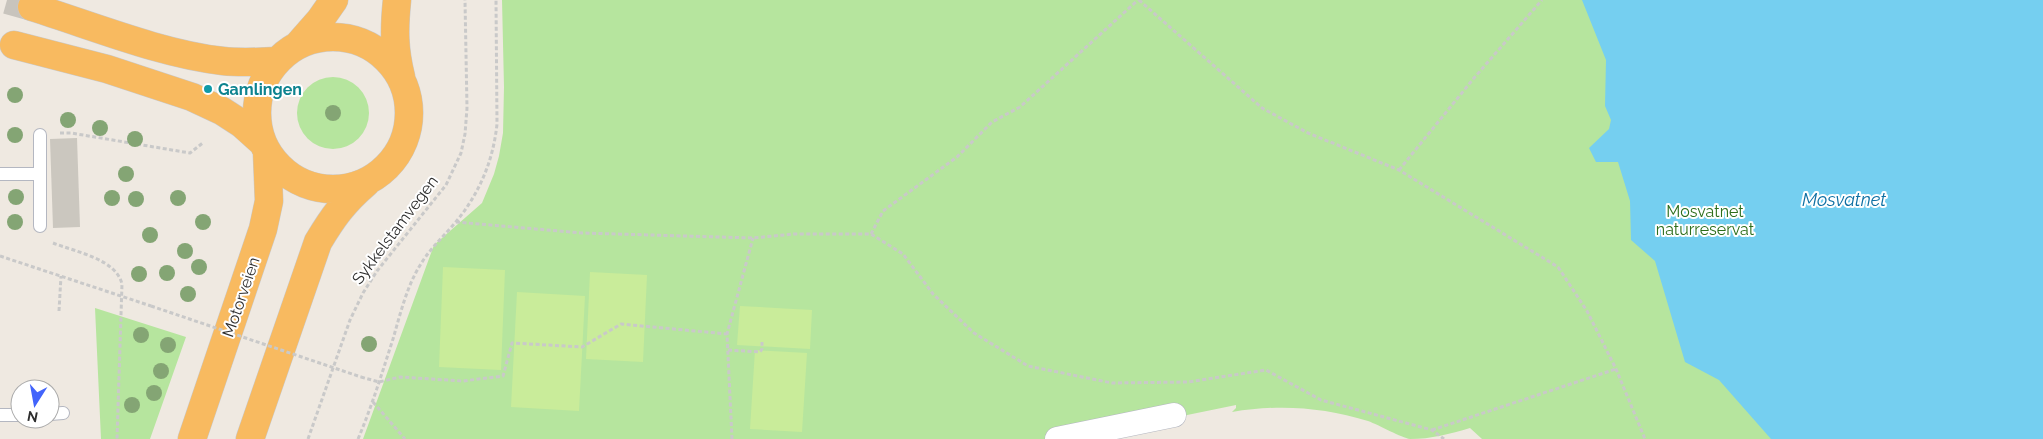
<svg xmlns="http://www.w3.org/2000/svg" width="2043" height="439" viewBox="0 0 2043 439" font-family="Raleway,sans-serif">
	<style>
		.green { fill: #b6e59e }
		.pitch { fill: #c9ec9a }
		.water { fill: #75cff0 }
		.building { fill: #cbc7bf }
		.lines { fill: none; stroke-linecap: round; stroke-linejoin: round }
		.trunk-tunnel { stroke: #c8c4bd; stroke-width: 28; stroke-dasharray: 28 14; stroke-linecap: butt }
		.service-casing { stroke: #b4b7c1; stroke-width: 14 }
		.minor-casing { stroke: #b4b7c1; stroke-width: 25 }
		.trunk-casing { stroke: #c9c9c9; stroke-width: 29 }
		.path { stroke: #c9c9c9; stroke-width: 3; stroke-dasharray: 4 2.5; stroke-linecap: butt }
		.service { stroke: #fff; stroke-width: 12 }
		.minor { stroke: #fff; stroke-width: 24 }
		.trunk { stroke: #f8ba60; stroke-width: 28 }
		.path-bridge { stroke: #c9c9c9; stroke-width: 3; stroke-dasharray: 4 2.5; stroke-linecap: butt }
		.tree { fill: #84a574 }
		.culture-dot { fill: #0f9aa8; stroke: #fff; stroke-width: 2 }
		.labels { text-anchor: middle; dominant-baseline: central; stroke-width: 4; stroke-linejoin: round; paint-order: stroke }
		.culture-label { font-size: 16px; font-weight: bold; fill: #0d838f; stroke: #fff; text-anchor: start }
		.park-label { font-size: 16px; fill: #2c6e1b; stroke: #fff }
		.street-label { font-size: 16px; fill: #2e2e2e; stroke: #fff }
		.water-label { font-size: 18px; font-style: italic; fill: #0d6fa3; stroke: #fff }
	</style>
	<rect width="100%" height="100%" fill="#efe9e1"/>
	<!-- green -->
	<path class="green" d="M 502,0 L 2043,0 L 2043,439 L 1482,439 L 1470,428 C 1450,434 1431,439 1410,439 C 1402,438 1379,425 1368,421 C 1323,407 1279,404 1232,412 L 1236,408 L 1236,405 L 1070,439 L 363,439 L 434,245 L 482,203 L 494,174 L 499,156 L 503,133 L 504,87 Z
		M297 113a36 36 0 1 1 72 0a36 36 0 1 1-72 0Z
		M 95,308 L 186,337 L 150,439 L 101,439 Z"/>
	<!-- pitch -->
	<path class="pitch" d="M 443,267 L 505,270 L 501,370 L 439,367 Z
		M 590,272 L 647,275 L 643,362 L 586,359 Z
		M 517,292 L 585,296 L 579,411 L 511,407 Z
		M 740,306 L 812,310 L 810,349 L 737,345 Z
		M 755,350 L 807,353 L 802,432 L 750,429 Z"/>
	<!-- water -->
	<path class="water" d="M 1582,0 L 2043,0 L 2043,439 L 1771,439 L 1719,380 L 1685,362 L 1655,261 L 1631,240 L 1630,201 L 1618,162 L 1596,162 L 1589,148 L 1609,129 L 1611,120 L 1605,106 L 1606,60 Z"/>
	<!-- building -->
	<path class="building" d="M 77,138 L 80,227 L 53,228 L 50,139 Z"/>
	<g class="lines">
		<!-- trunk-tunnel -->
		<path class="trunk-tunnel" d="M 7,0 L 32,7"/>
		<defs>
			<path id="service" d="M 40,135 L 40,226
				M 0,174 L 39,174
				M 50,414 L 63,413
				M 0,415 L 20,415"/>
			<path id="minor" d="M 1057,439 L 1174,415"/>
			<path id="trunk" d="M 397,0 C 394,29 394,49 401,77
				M 32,7 C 93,26 161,54 223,61 C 241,63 259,62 277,61
				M257 113a76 76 0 1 1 152 0a76 76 0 1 1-152 0Z
				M 14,45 L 107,69 L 192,97 L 222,111 L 242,124 L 262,142
				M 298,45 L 320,20 L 334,0
				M 192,439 L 263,229 L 269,201 L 267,152
				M 250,439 L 318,242 C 333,217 343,203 366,183"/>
		</defs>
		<!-- service casing -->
		<use href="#service" class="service-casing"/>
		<!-- minor casing -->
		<use href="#minor" class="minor-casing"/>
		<!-- trunk casing -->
		<use href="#trunk" class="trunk-casing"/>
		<!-- path -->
		<path class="path" d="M 1139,0 L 1262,108 L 1308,133 L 1399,170 L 1558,267 L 1587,311 L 1616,369 L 1645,439
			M 60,133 L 71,133 L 190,153 L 204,142
			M 1399,170 L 1474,78 L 1542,0
			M 456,222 L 582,233 L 753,238 L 794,234 L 871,234 L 903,254 L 933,294 L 974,333 L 1028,366 L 1112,383 L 1188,382 L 1266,370 L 1321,400 L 1432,430 L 1444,439
			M 871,234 L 883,211 L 957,157 L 992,122 L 1020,107 L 1138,0
			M 53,243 C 76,252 116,259 122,284 L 117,439
			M 0,256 L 151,306
			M 59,311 L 61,276
			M 728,350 L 760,352 L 762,349 L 762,342
			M 361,377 L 379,382 L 400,377 L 463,381 L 503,376 L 512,343 L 582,347 L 621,324 L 727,334
			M 373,402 L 405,439
			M 1432,430 L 1616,369
			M 308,439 L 350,320 L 363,293 L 377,271 L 446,185 L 461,153 L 465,134 L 467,108 L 465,0
			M 358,439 C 372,406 382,373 393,339 C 400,315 406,289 419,267 C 428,251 442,238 455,223 C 479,194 493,162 497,124 L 496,0
			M 732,439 L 727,334 L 753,238"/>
		<!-- service -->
		<use href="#service" class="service"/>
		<!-- minor -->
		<use href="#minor" class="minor"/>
		<!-- trunk -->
		<use href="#trunk" class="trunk"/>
		<!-- path-bridge -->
		<path class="path-bridge" d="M 151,306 L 361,377"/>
	</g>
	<!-- trees -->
	<g class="tree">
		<circle cx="15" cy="95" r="8"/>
		<circle cx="333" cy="113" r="8"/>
		<circle cx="68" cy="120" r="8"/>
		<circle cx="100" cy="128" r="8"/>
		<circle cx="15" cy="135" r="8"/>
		<circle cx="135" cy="139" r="8"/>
		<circle cx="126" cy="174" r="8"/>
		<circle cx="16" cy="197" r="8"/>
		<circle cx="112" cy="198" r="8"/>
		<circle cx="178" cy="198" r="8"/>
		<circle cx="136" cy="199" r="8"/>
		<circle cx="15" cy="222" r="8"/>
		<circle cx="203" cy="222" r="8"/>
		<circle cx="150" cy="235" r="8"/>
		<circle cx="185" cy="251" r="8"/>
		<circle cx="199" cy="267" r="8"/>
		<circle cx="167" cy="273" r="8"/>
		<circle cx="139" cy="274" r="8"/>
		<circle cx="188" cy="294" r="8"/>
		<circle cx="141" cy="335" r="8"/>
		<circle cx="369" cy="344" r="8"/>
		<circle cx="168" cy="345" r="8"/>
		<circle cx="161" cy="371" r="8"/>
		<circle cx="154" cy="393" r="8"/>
		<circle cx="132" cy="405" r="8"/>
	</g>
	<!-- markers -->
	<circle class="culture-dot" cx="208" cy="89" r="5"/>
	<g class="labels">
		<!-- culture labels -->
		<g class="culture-label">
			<text x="218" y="89">Gamlingen</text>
		</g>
		<!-- park labels -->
		<g class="park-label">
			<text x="1705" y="211">Mosvatnet<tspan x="1705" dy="18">naturreservat</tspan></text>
		</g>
		<!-- street labels -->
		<g class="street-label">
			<text transform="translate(395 230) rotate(-53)">Sykkelstamvegen</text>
			<text transform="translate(241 297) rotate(-71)">Motorveien</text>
		</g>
		<!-- water labels -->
		<g class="water-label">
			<text x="1844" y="199">Mosvatnet</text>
		</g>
	</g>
	<!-- north arrow -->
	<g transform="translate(35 404) rotate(191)"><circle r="24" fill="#ffffff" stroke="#ababab"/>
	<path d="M0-4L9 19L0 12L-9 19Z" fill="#4264fb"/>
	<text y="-8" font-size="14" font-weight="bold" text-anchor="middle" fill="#2e2e2e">N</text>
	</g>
</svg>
